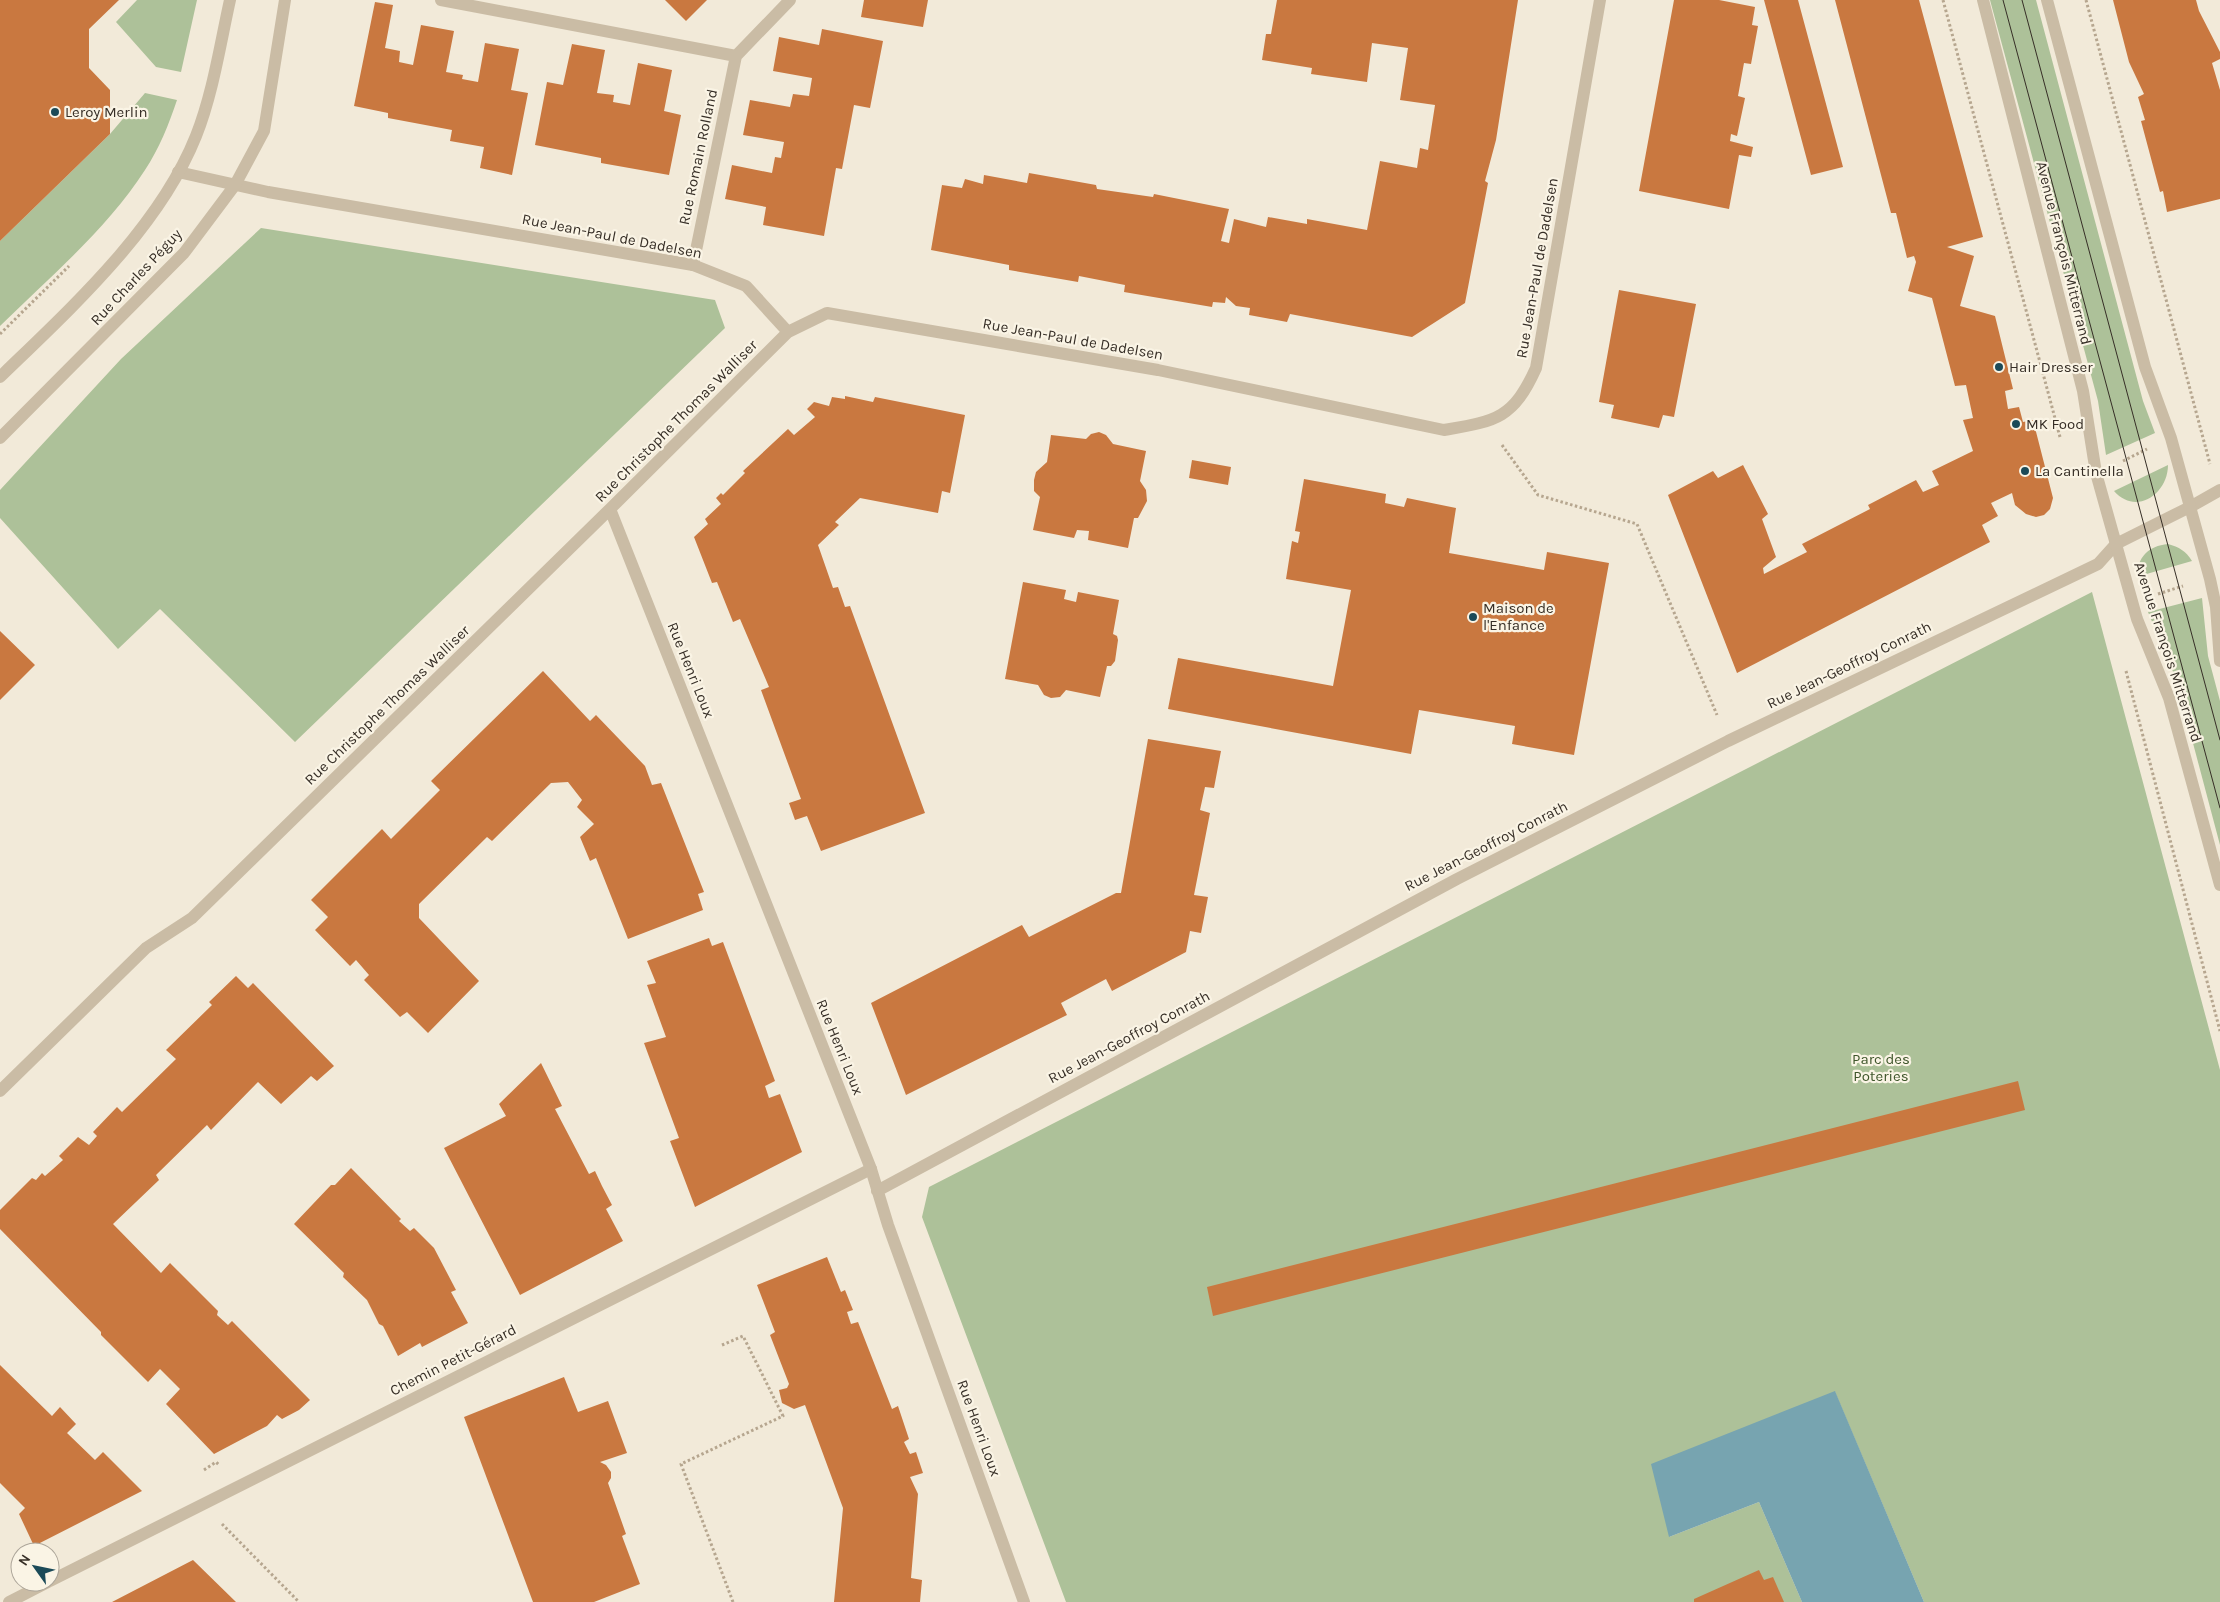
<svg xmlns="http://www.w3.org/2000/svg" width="2220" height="1602" viewBox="0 0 2220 1602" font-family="Karla,sans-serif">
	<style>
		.green { fill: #adc199 }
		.water { fill: #77a4b0 }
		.building { fill: #c97840 }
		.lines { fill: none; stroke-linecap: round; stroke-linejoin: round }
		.path { stroke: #b6a68f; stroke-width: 3; stroke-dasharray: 2.5 2.5; stroke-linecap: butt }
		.service { stroke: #cabca5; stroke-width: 12 }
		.minor { stroke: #cabca5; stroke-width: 12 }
		.tertiary { stroke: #cabca5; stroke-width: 12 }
		.tram { stroke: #362e26; stroke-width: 1 }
		.poi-dot { fill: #1b4a58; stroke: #faf4e5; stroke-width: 2 }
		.labels { text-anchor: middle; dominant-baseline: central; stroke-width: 4.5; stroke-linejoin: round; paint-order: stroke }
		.poi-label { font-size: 15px; fill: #362e26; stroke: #faf4e5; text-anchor: start }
		.street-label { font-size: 15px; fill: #362e26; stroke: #faf4e5 }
		.park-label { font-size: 15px; fill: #3e552a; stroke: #faf4e5 }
	</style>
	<rect width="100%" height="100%" fill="#f2ead9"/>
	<!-- green -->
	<path class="green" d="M 137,0 L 197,0 L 181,72 L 156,67 L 116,22 Z
		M 1990,0 L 2036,0 L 2143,401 L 2155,433 L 2106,455 L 2098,401 Z
		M 145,93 L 177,100 C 169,124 159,149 145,170 C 108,228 49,278 0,326 L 0,241 L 110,134 Z
		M 261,228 L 715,300 L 725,328 L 295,742 L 160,609 L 118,649 L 0,518 L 0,490 L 121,359 Z
		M 2168,465 C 2168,494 2136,516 2114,491 Z
		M 2168,544 C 2179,547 2186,551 2192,561 L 2136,577 C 2138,557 2148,546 2168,544 Z
		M 2092,592 L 2220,1070 L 2220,1602 L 1924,1602 L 1835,1392 L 1669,1537 L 1759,1502 L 1802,1602 L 1066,1602 L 922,1217 L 929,1187 Z
		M 2202,598 L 2208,656 L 2220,701 L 2220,845 L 2176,679 L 2148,612 Z"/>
	<!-- water -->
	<path class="water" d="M 1835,1391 L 1924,1602 L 1802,1602 L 1759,1502 L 1669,1537 L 1651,1464 Z"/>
	<!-- building -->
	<path class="building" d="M 0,0 L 119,0 L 89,29 L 89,68 L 110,90 L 110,134 L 0,241 Z
		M 665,0 L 707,0 L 686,21 Z
		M 864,0 L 928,0 L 923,27 L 861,17 Z
		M 1277,0 L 1518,0 L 1496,140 L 1485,181 L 1488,183 L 1465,303 L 1412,337 L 1290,314 L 1287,322 L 1249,315 L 1250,308 L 1236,306 L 1226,297 L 1225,303 L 1213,302 L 1212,307 L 1124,292 L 1125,285 L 1079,276 L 1078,282 L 1009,270 L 1009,265 L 931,250 L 942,185 L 962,188 L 965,179 L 983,184 L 984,175 L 1027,183 L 1029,173 L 1096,185 L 1097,189 L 1153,197 L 1154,194 L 1229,209 L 1221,241 L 1229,243 L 1234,219 L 1266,227 L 1268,217 L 1307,224 L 1307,219 L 1367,230 L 1380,161 L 1417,168 L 1420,148 L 1428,150 L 1435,105 L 1400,100 L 1408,48 L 1372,43 L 1367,82 L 1311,74 L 1312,68 L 1262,60 L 1266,34 L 1271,34 Z
		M 1674,0 L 1719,0 L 1755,7 L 1752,25 L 1758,26 L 1751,64 L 1744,63 L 1738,96 L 1745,98 L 1737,136 L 1731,134 L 1730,141 L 1753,147 L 1751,157 L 1739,155 L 1729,209 L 1639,191 Z
		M 1764,0 L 1798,0 L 1843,167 L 1811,175 Z
		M 1835,0 L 1919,0 L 1983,237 L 1947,247 L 1974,256 L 1960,306 L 1995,316 L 2013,389 L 2005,391 L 2008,409 L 2019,407 L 2023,422 L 2033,420 L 2053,498 L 2050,509 L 2044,515 L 2036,517 L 2026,514 L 2015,505 L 2012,493 L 1991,503 L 1998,516 L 1982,525 L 1990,542 L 1737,673 L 1668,495 L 1713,471 L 1718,478 L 1743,465 L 1768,514 L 1762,519 L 1776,557 L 1763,568 L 1764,574 L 1807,552 L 1802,544 L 1870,509 L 1868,505 L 1916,480 L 1923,492 L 1939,485 L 1932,471 L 1973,451 L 1963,420 L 1973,418 L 1966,385 L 1955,386 L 1932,298 L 1908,291 L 1916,262 L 1914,256 L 1907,258 L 1896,213 L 1891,213 Z
		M 2113,0 L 2196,0 L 2199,11 L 2220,52 L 2220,59 L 2212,63 L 2220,90 L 2220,199 L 2167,212 L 2163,191 L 2160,192 L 2141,121 L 2145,120 L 2138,97 L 2144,94 L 2129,62 Z
		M 375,2 L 393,5 L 385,48 L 400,51 L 399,62 L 413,65 L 421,25 L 454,31 L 446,72 L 463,75 L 462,79 L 478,82 L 485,43 L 519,49 L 511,90 L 528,93 L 512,175 L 480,168 L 484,147 L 450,141 L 452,130 L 388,118 L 388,113 L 354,106 Z
		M 822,29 L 883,41 L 870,108 L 854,105 L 842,169 L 836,168 L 824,236 L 763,225 L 766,207 L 725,199 L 732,165 L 772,173 L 775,157 L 781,158 L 784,142 L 743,135 L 750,100 L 790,107 L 793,94 L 809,96 L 812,78 L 773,71 L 779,37 L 819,45 Z
		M 572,44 L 605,50 L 597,93 L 614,95 L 613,102 L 630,105 L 638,63 L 672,70 L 664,111 L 681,115 L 669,175 L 601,163 L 601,158 L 535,145 L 547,82 L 563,85 Z
		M 1619,290 L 1696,304 L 1674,417 L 1663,415 L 1659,428 L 1611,418 L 1614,405 L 1599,402 Z
		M 845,396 L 873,402 L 875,397 L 965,415 L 950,493 L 942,491 L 938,513 L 860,498 L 835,522 L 839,525 L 818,545 L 833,588 L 838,587 L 845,607 L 850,606 L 925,813 L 821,851 L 807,816 L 795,820 L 789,803 L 801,799 L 761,690 L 769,687 L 740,619 L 733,622 L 717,582 L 712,583 L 694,537 L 708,524 L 705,519 L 721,504 L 716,498 L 721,493 L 723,495 L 745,473 L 743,471 L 788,429 L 794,435 L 815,417 L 807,409 L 814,402 L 829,406 L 832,397 L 845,399 Z
		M 1099,432 L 1106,435 L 1113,444 L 1146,451 L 1140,481 L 1146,490 L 1147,501 L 1138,518 L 1134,518 L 1128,548 L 1088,540 L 1089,531 L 1077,530 L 1074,538 L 1033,530 L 1040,497 L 1034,491 L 1034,480 L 1036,472 L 1047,462 L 1051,435 L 1086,439 L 1091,434 Z
		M 1192,460 L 1231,467 L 1228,485 L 1189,478 Z
		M 1304,479 L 1386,494 L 1385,503 L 1404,507 L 1407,498 L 1456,508 L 1449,553 L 1544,570 L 1547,552 L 1609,563 L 1574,755 L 1512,744 L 1515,726 L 1419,710 L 1411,754 L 1168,709 L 1178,658 L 1333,686 L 1351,590 L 1286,579 L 1292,541 L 1298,543 L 1300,532 L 1295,531 Z
		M 1023,582 L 1066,590 L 1064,599 L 1076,602 L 1078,592 L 1119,600 L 1113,634 L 1117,636 L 1118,640 L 1115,661 L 1111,666 L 1107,666 L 1100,697 L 1066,690 L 1060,697 L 1051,698 L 1044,695 L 1038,685 L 1005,679 Z
		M 0,631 L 35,665 L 0,700 Z
		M 543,671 L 590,721 L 596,715 L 645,766 L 652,785 L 661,783 L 704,892 L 698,894 L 703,910 L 628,939 L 596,858 L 590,861 L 580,837 L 594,824 L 577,807 L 582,800 L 568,782 L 551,783 L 492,841 L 487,837 L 419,904 L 419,918 L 479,981 L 428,1033 L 407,1012 L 400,1017 L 364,980 L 369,975 L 356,960 L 350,966 L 315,930 L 328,917 L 311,900 L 382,829 L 391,839 L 440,790 L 431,781 Z
		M 1148,739 L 1221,751 L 1214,788 L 1205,787 L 1200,810 L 1210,813 L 1194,895 L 1208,897 L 1201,933 L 1190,931 L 1186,952 L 1112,991 L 1106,979 L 1061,1003 L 1067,1015 L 906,1095 L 871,1003 L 1022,925 L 1029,937 L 1116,893 L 1121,893 Z
		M 709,938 L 712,946 L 723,942 L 775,1081 L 765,1086 L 769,1098 L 780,1094 L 802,1152 L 695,1207 L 670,1141 L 679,1138 L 644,1043 L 666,1037 L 647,985 L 656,983 L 647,961 Z
		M 236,976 L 248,988 L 253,983 L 334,1066 L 317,1081 L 311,1076 L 281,1104 L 258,1082 L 211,1130 L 207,1125 L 156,1175 L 159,1180 L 113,1224 L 161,1273 L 170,1263 L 218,1311 L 217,1315 L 228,1325 L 232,1321 L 310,1400 L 299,1410 L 282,1419 L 277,1415 L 267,1426 L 214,1454 L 166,1404 L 180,1389 L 160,1369 L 148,1382 L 101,1335 L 101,1332 L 0,1229 L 0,1210 L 32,1178 L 36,1180 L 42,1173 L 45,1176 L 53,1169 L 63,1160 L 59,1156 L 78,1137 L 89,1145 L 97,1136 L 93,1132 L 117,1107 L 122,1112 L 176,1059 L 166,1050 L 212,1005 L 209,1002 Z
		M 541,1063 L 562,1106 L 555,1109 L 589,1174 L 595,1171 L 602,1186 L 612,1205 L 606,1209 L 623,1241 L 520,1295 L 444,1148 L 506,1116 L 499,1104 Z
		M 2018,1081 L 2025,1110 L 1213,1316 L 1207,1287 Z
		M 351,1168 L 401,1219 L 399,1221 L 410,1231 L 414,1228 L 434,1248 L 456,1290 L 451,1292 L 468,1323 L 422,1347 L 420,1343 L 398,1356 L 383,1326 L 379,1324 L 367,1300 L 343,1277 L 344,1273 L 294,1224 L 331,1185 L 335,1185 Z
		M 827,1257 L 841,1292 L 845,1290 L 853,1310 L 847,1312 L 851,1324 L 858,1322 L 892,1409 L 898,1406 L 909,1439 L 904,1442 L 910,1454 L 916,1452 L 923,1473 L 910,1477 L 918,1494 L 911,1578 L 922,1580 L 920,1602 L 834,1602 L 843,1508 L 805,1405 L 794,1409 L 782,1403 L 779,1390 L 787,1388 L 789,1384 L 770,1335 L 775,1332 L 757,1285 Z
		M 0,1365 L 52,1416 L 60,1407 L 76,1424 L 67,1433 L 95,1460 L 103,1452 L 142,1491 L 34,1546 L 19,1514 L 25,1508 L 0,1483 Z
		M 564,1377 L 578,1412 L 608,1401 L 627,1453 L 600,1462 L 606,1465 L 611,1472 L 611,1478 L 608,1483 L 626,1534 L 622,1536 L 640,1584 L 594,1602 L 533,1602 L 464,1417 Z
		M 193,1560 L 236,1602 L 112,1602 Z
		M 1759,1570 L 1764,1580 L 1773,1577 L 1784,1602 L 1694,1602 L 1694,1599 Z"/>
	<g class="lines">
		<!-- path -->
		<path class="path" d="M 1943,0 L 2060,437
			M 2086,0 L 2210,464
			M 0,334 L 69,266
			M 1502,445 L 1538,495 L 1637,524 L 1717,715
			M 2123,461 L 2147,449
			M 2158,594 L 2183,586
			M 2126,671 L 2220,1031
			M 722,1345 L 743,1336 L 783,1416 L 681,1464 L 733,1602
			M 204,1470 L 216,1462 L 219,1465
			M 222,1524 L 299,1602"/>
		<!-- service -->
		<path class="service" d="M 441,0 L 736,56
			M 693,265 L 736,56 L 790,0
			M 50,1581 L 871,1169
			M 9,1602 L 48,1582"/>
		<!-- minor -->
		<path class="minor" d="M 178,172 L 268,192 L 693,265 L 746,286 L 788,332
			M 2190,507 L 2220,490
			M 610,509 L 871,1169 L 888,1225 L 1024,1602
			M 0,1091 L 146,948 L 192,918 L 610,509 L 788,332 L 827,313 L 1158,370 L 1444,430 C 1496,421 1513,419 1536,368 L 1600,0
			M 877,1191 L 1457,879 L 1728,741 L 2098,564 L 2116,544"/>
		<!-- tertiary -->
		<path class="tertiary" d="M 1983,0 L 2083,391 L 2096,473 L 2137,619 L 2169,698 L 2220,885
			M 2047,0 L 2145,367 L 2171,438 L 2210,579 L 2216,607 L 2220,661
			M 0,377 C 70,309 159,229 196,136 C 213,93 220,45 230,0
			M 0,438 L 184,253 L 235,185 L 264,131 L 285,0
			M 2116,544 L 2190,507"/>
		<!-- tram -->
		<path class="tram" d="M 2003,0 L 2220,808
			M 2022,0 L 2220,740"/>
	</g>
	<!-- markers -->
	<g class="poi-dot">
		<circle cx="55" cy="112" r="5"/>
		<circle cx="1999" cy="367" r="5"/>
		<circle cx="2016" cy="424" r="5"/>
		<circle cx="2025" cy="471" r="5"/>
		<circle cx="1473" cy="617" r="5"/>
	</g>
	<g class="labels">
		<!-- poi labels -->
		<g class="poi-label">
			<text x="65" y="112">Leroy Merlin</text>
			<text x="2009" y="367">Hair Dresser</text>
			<text x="2026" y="424">MK Food</text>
			<text x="2035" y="471">La Cantinella</text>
			<text x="1483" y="608">Maison de<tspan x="1483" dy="17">l'Enfance</tspan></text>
		</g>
		<!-- street labels -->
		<g class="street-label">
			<text transform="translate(698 157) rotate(-78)">Rue Romain Rolland</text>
			<text transform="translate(612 236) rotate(11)">Rue Jean-Paul de Dadelsen</text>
			<text transform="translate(2064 253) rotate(76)">Avenue François Mitterrand</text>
			<text transform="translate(1537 268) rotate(-80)">Rue Jean-Paul de Dadelsen</text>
			<text transform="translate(136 277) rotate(-47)">Rue Charles Péguy</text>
			<text transform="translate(1073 339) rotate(10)">Rue Jean-Paul de Dadelsen</text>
			<text transform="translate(676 421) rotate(-45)">Rue Christophe Thomas Walliser</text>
			<text transform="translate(2168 652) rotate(72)">Avenue François Mitterrand</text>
			<text transform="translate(1849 665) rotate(-26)">Rue Jean-Geoffroy Conrath</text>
			<text transform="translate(691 670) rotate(68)">Rue Henri Loux</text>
			<text transform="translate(387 705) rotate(-44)">Rue Christophe Thomas Walliser</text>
			<text transform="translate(1486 846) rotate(-27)">Rue Jean-Geoffroy Conrath</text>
			<text transform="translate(1129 1037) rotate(-28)">Rue Jean-Geoffroy Conrath</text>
			<text transform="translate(840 1047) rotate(68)">Rue Henri Loux</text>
			<text transform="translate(453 1360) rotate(-27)">Chemin Petit-Gérard</text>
			<text transform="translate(979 1428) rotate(70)">Rue Henri Loux</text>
		</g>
		<!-- park labels -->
		<g class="park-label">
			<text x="1881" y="1059">Parc des<tspan x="1881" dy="17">Poteries</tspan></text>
		</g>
	</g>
	<!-- north arrow -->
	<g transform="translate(35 1567) rotate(303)"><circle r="24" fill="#faf4e5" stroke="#aca599"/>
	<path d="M0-4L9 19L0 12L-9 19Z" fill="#1b4a58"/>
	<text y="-8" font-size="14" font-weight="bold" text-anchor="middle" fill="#362e26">N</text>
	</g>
</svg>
